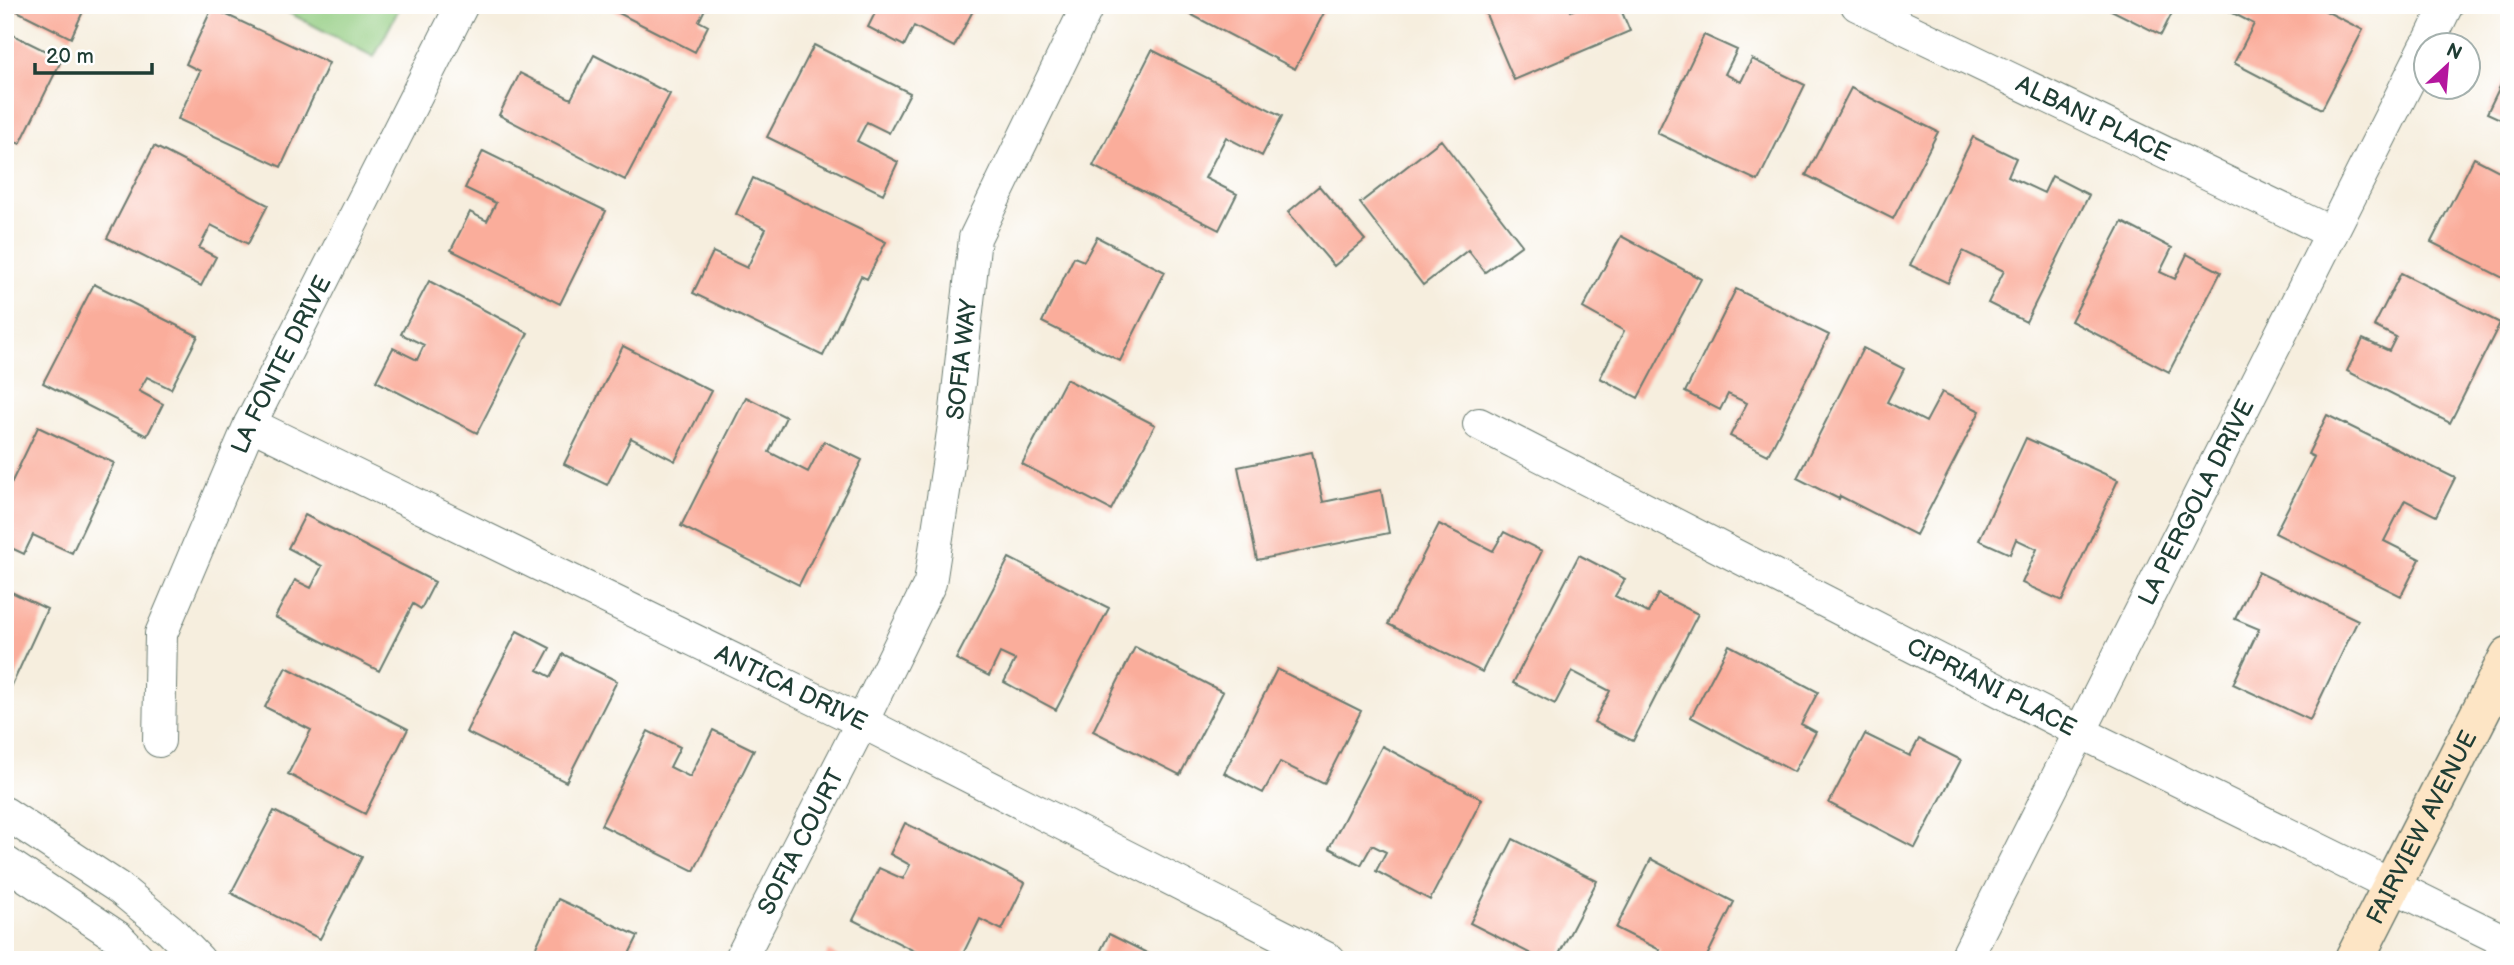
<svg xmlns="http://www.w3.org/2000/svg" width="2514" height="965" viewBox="0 0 2514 965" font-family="'Balsamiq Sans',sans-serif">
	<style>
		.green { fill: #92cc80; stroke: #58845a; stroke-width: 2 }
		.building { fill: #faad9b }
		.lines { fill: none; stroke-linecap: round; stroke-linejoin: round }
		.street-casing { stroke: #6a7b70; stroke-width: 34 }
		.secondary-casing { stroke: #6a7b70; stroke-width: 41 }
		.street { stroke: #fff; stroke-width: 32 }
		.secondary { stroke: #fde5c5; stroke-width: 38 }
		.labels { text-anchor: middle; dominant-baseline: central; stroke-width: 5; stroke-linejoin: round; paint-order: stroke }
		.street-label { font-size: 24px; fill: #1f3d34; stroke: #fff }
	</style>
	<rect width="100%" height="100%" fill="#fff"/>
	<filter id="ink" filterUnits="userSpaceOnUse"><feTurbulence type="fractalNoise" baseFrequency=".0143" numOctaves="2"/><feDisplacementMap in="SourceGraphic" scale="14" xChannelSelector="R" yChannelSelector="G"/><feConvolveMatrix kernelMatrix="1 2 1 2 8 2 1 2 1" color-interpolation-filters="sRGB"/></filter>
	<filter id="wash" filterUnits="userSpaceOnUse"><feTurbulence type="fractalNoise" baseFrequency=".00686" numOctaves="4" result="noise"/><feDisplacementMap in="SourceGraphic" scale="28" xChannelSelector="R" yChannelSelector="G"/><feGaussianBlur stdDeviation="1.57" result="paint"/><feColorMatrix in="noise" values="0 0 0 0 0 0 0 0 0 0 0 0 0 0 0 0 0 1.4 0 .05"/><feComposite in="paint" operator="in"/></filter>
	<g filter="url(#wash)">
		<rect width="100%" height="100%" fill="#f6eede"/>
		<!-- green -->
		<path class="green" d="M 274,5 L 401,5 L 374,57 Z"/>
		<g id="blocks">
			<!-- building -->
			<path class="building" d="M 5,5 L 86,5 L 71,38 Z
				M 603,5 L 707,5 L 699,21 L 708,26 L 695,52 Z
				M 879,5 L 976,5 L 954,47 L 914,26 L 904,46 L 868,27 Z
				M 1173,5 L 1328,5 L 1295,69 Z
				M 1482,5 L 1568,5 L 1571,11 L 1584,5 L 1619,5 L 1630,31 L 1514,80 Z
				M 2108,5 L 2176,5 L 2161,35 L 2107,8 Z
				M 2232,5 L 2314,5 L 2363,30 L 2322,109 L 2234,63 L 2254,24 L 2229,11 Z
				M 212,8 L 329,63 L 281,167 L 178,119 L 200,71 L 186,64 Z
				M 5,31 L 62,59 L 20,144 L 5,137 Z
				M 1704,35 L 1737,50 L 1725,74 L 1741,82 L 1752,59 L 1805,85 L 1758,181 L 1657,133 Z
				M 814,45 L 910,93 L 889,133 L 867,122 L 857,141 L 898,162 L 883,194 L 767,137 Z
				M 1152,50 L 1282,116 L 1262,156 L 1226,137 L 1205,178 L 1237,194 L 1219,230 L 1093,166 Z
				M 594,55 L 670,94 L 625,180 L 499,115 L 520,73 L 571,99 Z
				M 2509,68 L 2509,123 L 2487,113 Z
				M 1851,88 L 1938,132 L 1893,219 L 1806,175 Z
				M 1973,137 L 2016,158 L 2008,176 L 2044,193 L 2052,176 L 2089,195 L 2026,322 L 1988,303 L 2004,271 L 1963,251 L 1948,283 L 1910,265 Z
				M 1441,140 L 1522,245 L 1485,272 L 1468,250 L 1423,285 L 1360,203 Z
				M 154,146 L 268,205 L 248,244 L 211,225 L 199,248 L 216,257 L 201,286 L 107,238 Z
				M 483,151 L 606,211 L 560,304 L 451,250 L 470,212 L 487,221 L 496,203 L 465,188 Z
				M 2474,158 L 2509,176 L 2509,281 L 2431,242 Z
				M 753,178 L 886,242 L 867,279 L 861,276 L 823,356 L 693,293 L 713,252 L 747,268 L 766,229 L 736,214 Z
				M 1319,186 L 1365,240 L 1334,266 L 1288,212 Z
				M 2122,222 L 2172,248 L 2160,272 L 2175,279 L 2187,254 L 2221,272 L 2169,372 L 2071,321 Z
				M 1621,236 L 1701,279 L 1638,398 L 1600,378 L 1624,331 L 1583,308 Z
				M 1097,237 L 1165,272 L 1120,361 L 1042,322 L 1074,257 L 1084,261 Z
				M 2401,273 L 2500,323 L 2450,423 L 2347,371 L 2363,339 L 2389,351 L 2396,337 L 2374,326 Z
				M 429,281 L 528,333 L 477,433 L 376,381 L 393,348 L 417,360 L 424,345 L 401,334 Z
				M 94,284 L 198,336 L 171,389 L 147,377 L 139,391 L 163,404 L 147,436 L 43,383 Z
				M 1736,289 L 1829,335 L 1768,455 L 1730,436 L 1747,403 L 1728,394 L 1720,410 L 1685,392 Z
				M 623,346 L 711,391 L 675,461 L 631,438 L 607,485 L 564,464 Z
				M 1863,348 L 1904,369 L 1887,402 L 1926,422 L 1942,392 L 1980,411 L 1916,535 L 1840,496 L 1839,499 L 1797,478 Z
				M 1066,379 L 1155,425 L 1111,510 L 1022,464 Z
				M 746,397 L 786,417 L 769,452 L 808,472 L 824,441 L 862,460 L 799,585 L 681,526 Z
				M 2327,415 L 2455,478 L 2436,516 L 2405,500 L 2384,541 L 2420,559 L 2401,596 L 2275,533 L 2314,457 L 2308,454 Z
				M 38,427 L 114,463 L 72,553 L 33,535 L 24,554 L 5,545 L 5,496 Z
				M 2026,438 L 2118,480 L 2062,601 L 2022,583 L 2037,549 L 2016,539 L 2010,554 L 1979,540 Z
				M 1312,452 L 1323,502 L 1381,490 L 1389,533 L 1257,560 L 1238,467 Z
				M 305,515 L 435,582 L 421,609 L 413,604 L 379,671 L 275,617 L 295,580 L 311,588 L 322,566 L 288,548 Z
				M 1439,524 L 1493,551 L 1504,532 L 1542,551 L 1482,672 L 1388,624 Z
				M 1579,555 L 1625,579 L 1615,596 L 1648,613 L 1658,594 L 1698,614 L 1633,741 L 1594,722 L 1610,691 L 1572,671 L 1555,704 L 1513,683 Z
				M 1009,558 L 1109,608 L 1056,710 L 1004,682 L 1015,660 L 1000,653 L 989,676 L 956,659 Z
				M 2258,572 L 2358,620 L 2310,720 L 2233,684 L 2259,629 L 2235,619 Z
				M 5,589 L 47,609 L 7,696 L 5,695 Z
				M 517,631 L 550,648 L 538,670 L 551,677 L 563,654 L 617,681 L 566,782 L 466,732 Z
				M 1729,645 L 1818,692 L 1801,724 L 1816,732 L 1794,772 L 1691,717 Z
				M 1135,647 L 1223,692 L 1180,775 L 1093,731 Z
				M 286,667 L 408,729 L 365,814 L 288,774 L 311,730 L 265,707 Z
				M 1277,669 L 1361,711 L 1324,784 L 1280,762 L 1263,793 L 1224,773 Z
				M 713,730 L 754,750 L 694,871 L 601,825 L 648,731 L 680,747 L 670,767 L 690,777 Z
				M 1865,734 L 1910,756 L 1919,739 L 1961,760 L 1915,848 L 1829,803 Z
				M 1382,746 L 1482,799 L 1430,900 L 1376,871 L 1386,852 L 1372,845 L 1361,865 L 1329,848 Z
				M 274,811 L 362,857 L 320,939 L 231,893 Z
				M 905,823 L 1025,883 L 1002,930 L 980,919 L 960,960 L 932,960 L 853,920 L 879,868 L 903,879 L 910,865 L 890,854 Z
				M 1513,839 L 1597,881 L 1556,960 L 1543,960 L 1470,923 Z
				M 1651,859 L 1734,902 L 1705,960 L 1655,960 L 1660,950 L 1616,928 Z
				M 558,899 L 638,936 L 626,960 L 530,960 Z
				M 1109,934 L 1161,960 L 1096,960 Z
				M 828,951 L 845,960 L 824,960 Z"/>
		</g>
	</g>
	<g filter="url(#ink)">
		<use href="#blocks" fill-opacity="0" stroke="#6a7b70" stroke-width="2"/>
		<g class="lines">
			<defs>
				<g id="street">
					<path id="s1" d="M 1857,5 L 2332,233"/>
					<path d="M 2427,46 L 2447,5"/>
					<path id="s2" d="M 250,424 L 862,722 L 1330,960"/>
					<path id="s3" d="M 1479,424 L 2080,732 L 2509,943"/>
					<path id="s4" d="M 159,741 L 161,634 L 250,424 L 462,5"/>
					<path d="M 5,813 L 119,888 L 170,930 L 199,960"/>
					<path d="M 5,862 L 119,938 L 140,960"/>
					<path id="s5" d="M 740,960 L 862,722 L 930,583 L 955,419 L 975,238 L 1088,5"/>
					<path id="s6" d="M 1965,960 L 2426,46"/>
				</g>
				<g id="secondary">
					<path id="s7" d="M 2354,960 L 2509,656"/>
				</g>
			</defs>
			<!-- street casing -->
			<use href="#street" class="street-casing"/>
			<!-- secondary casing -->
			<use href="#secondary" class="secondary-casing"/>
			<!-- street -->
			<use href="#street" class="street"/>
			<!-- secondary -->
			<use href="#secondary" class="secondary"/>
		</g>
	</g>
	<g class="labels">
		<!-- street labels -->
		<g class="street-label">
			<text stroke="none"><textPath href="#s1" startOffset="262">ALBANI PLACE</textPath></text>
			<text stroke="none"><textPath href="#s5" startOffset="648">SOFIA WAY</textPath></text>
			<text stroke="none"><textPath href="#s4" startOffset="402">LA FONTE DRIVE</textPath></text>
			<text stroke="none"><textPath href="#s6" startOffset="513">LA PERGOLA DRIVE</textPath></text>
			<text stroke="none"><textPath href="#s3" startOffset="576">CIPRIANI PLACE</textPath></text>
			<text stroke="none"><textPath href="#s2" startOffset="602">ANTICA DRIVE</textPath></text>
			<text stroke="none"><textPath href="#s7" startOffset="149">FAIRVIEW AVENUE</textPath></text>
			<text stroke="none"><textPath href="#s5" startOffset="133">SOFIA COURT</textPath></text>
		</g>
	</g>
	<!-- margin -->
	<rect width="2514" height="965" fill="none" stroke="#fff" stroke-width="28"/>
	<!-- north arrow -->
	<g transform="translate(2447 66) rotate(26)"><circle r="33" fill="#ffffff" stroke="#a5b1ae" stroke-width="2"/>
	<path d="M0-5L12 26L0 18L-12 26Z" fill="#b5179e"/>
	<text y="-10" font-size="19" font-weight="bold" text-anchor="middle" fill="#1f3d34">N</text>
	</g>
	<!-- scale -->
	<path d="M35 63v10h117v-10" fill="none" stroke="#1f3d34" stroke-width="3.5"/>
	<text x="46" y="63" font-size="21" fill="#1f3d34" stroke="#ffffff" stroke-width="5" paint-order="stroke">20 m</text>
</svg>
